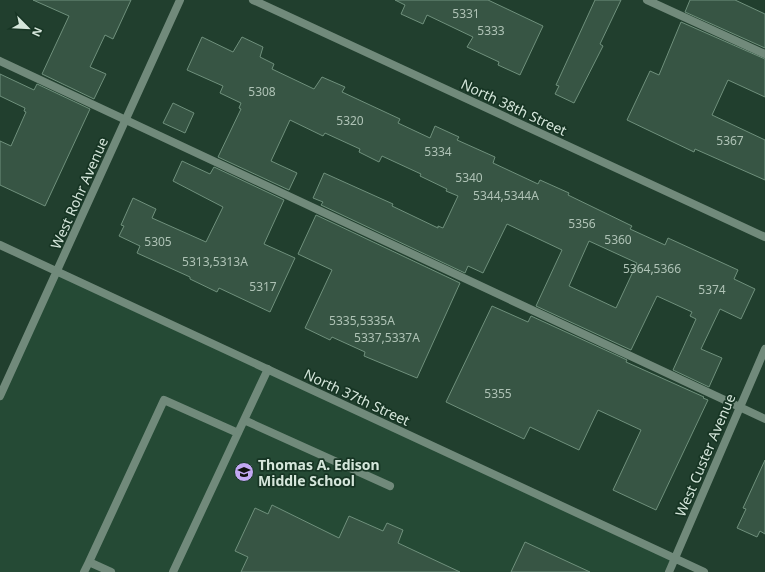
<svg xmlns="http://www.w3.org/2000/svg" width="765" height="572" viewBox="0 0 765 572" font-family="'Noto Sans',sans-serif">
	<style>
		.built { fill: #254a35 }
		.building { fill: #375544; stroke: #6f907c; fill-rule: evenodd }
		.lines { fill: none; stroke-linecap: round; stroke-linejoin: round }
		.service { stroke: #718a7b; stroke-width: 8 }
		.minor { stroke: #718a7b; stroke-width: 8 }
		.labels { text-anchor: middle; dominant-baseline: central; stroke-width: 3.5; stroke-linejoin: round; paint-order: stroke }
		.number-label { font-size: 12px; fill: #aec2b5 }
		.street-label { font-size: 14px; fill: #d5e6db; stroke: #173524 }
		.poi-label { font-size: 14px; font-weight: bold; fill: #d5e6db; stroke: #173524; text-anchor: start }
	</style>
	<rect width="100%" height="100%" fill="#213f2e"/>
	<!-- built -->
	<path class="built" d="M 58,271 L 675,559 L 669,572 L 0,572 L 0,396 Z"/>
	<!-- building -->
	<path class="building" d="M 33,0 L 131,0 L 113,39 L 105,35 L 90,67 L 106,74 L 94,99 L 42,74 L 69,16 Z
		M 395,0 L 488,0 L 543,26 L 520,75 L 498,65 L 499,62 L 467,47 L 473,37 L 427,15 L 423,24 L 401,14 L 405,5 Z
		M 595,0 L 621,0 L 600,44 L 603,46 L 574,103 L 555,94 L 559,86 L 556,85 Z
		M 690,0 L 735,0 L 765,14 L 765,48 L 685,12 Z
		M 681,22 L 765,59 L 765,97 L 728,80 L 712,115 L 765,140 L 765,180 L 695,149 L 694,152 L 627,120 L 650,71 L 659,75 Z
		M 202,37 L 233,52 L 242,37 L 263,47 L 260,57 L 274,64 L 272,69 L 314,89 L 322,77 L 345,87 L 342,92 L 400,119 L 398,123 L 430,138 L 435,126 L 459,137 L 457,140 L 495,157 L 493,163 L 538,184 L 540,180 L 569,193 L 568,195 L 632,226 L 630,229 L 665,245 L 668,238 L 738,270 L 734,279 L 755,289 L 741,319 L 720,309 L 701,349 L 722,358 L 709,387 L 673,370 L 696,319 L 690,316 L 692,312 L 657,296 L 631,350 L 536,306 L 562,250 L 507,224 L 483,273 L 468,266 L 465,273 L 321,205 L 323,202 L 313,198 L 324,173 L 393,204 L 392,206 L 438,228 L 438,226 L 443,228 L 458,196 L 446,191 L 447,189 L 420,176 L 421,174 L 382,156 L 379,162 L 359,152 L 360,149 L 325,133 L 323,136 L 290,120 L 271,161 L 297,173 L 289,190 L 218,157 L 241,109 L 239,108 L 241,103 L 220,93 L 223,86 L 187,70 ZM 589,241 L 637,263 L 616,308 L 569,286 Z
		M 0,74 L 34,90 L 37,84 L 90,109 L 45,206 L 0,185 L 0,141 L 11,146 L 26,112 L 24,111 L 25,108 L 0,96 Z
		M 173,103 L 194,113 L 185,133 L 163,123 Z
		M 182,161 L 210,174 L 214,167 L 284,200 L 264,244 L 295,258 L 270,312 L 219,288 L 217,292 L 190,279 L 190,277 L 137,253 L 140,246 L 119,236 L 124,226 L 121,225 L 133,198 L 156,209 L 152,218 L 206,242 L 223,207 L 173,181 Z
		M 316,215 L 460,283 L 417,378 L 364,356 L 365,352 L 332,337 L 330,340 L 305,328 L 332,270 L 298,254 Z
		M 492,306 L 528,322 L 531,316 L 627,360 L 626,362 L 704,397 L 703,398 L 708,400 L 656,510 L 613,490 L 641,430 L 598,410 L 579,450 L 530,427 L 524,439 L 446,402 Z
		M 765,460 L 765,534 L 760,531 L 757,537 L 737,528 L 746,509 L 743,508 Z
		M 272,505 L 339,538 L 349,516 L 383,531 L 387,523 L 403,530 L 398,543 L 460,572 L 241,572 L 248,557 L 235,551 L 255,508 L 268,514 Z
		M 525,542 L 590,572 L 511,572 Z"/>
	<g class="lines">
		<!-- service -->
		<path class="service" d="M 647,0 L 765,54
			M 0,61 L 765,419
			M 268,369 L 244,420 L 390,486
			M 84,572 L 89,562
			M 111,572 L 89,562 L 164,400 L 238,433
			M 173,572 L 244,420"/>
		<!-- minor -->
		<path class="minor" d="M 253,0 L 765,237
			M 0,245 L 704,572
			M 0,396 L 180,0
			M 669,572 L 765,349"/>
	</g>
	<!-- icons -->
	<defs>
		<symbol id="school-disc" viewBox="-11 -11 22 22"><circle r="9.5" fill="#c2a8f3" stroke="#173524"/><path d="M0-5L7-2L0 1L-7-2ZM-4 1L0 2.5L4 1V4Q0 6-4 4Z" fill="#111"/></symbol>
	</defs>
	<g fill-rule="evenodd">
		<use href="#school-disc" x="233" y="461" width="22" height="22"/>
	</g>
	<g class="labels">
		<!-- number labels -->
		<g class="number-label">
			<text x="466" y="13">5331</text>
			<text x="491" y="30">5333</text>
			<text x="262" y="91">5308</text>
			<text x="350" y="120">5320</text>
			<text x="730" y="140">5367</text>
			<text x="438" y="151">5334</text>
			<text x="469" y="177">5340</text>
			<text x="506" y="195">5344,5344A</text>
			<text x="582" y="223">5356</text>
			<text x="618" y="239">5360</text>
			<text x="158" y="241">5305</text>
			<text x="215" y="261">5313,5313A</text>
			<text x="652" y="268">5364,5366</text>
			<text x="263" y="286">5317</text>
			<text x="712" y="289">5374</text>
			<text x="362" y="320">5335,5335A</text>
			<text x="387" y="337">5337,5337A</text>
			<text x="498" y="393">5355</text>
		</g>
		<!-- street labels -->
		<g class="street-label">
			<text transform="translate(514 107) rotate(25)">North 38th Street</text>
			<text transform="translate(79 193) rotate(-66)">West Rohr Avenue</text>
			<text transform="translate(357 397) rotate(25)">North 37th Street</text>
			<text transform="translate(705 455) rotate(-67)">West Custer Avenue</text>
		</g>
		<!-- poi labels -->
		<g class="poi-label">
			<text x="258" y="464">Thomas A. Edison<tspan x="258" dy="16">Middle School</tspan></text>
		</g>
	</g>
	<!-- north arrow -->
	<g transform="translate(28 28) rotate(114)" stroke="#173524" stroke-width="3" paint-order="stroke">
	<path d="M0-3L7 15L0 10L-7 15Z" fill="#d5e6db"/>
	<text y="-6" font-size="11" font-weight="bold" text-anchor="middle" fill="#d5e6db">N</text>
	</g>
</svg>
